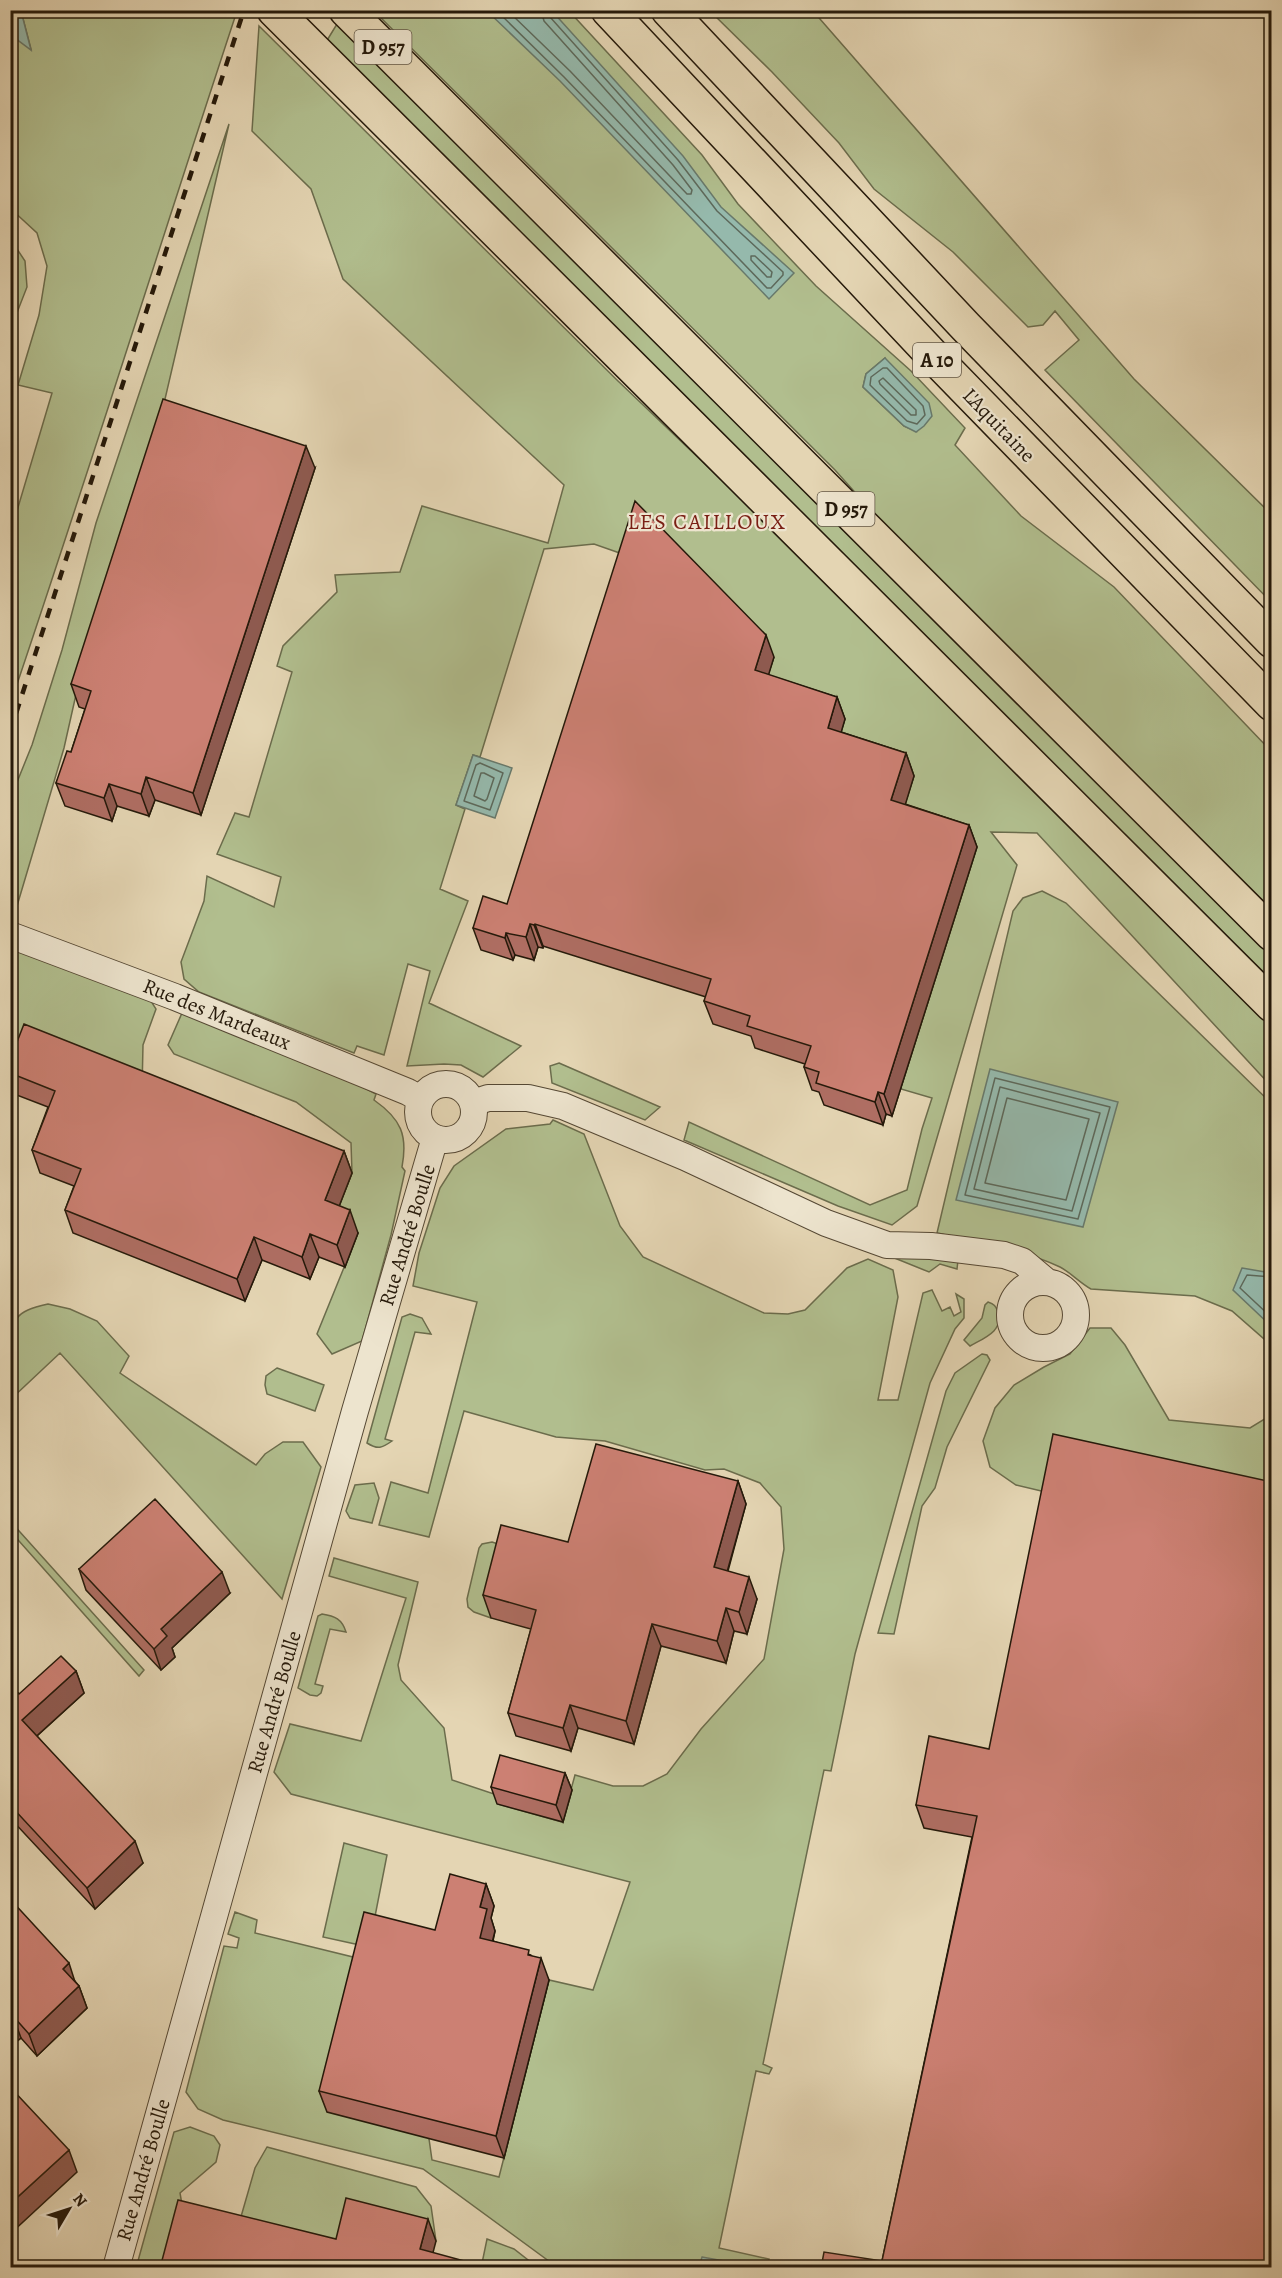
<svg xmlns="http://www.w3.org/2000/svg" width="1282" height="2278" viewBox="0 0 1282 2278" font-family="Alegreya,serif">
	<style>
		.green { fill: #b1be8e; stroke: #6b6c4c; stroke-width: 1.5; fill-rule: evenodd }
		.water { fill: #95b9ac; stroke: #68796b; stroke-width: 1.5 }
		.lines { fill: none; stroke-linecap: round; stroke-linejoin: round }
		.shore { stroke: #5d695b; stroke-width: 1.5 }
		.street-casing { stroke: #554834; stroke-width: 28 }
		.primary-casing { stroke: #25190a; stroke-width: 36 }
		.highway-casing { stroke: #25190a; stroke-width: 36 }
		.street { stroke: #ede4ce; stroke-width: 26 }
		.primary { stroke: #e4d5b3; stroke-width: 33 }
		.highway { stroke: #e4d5b3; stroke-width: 33 }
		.rail { stroke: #25190a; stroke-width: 4.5; stroke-dasharray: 10 10; stroke-linecap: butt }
		.wall { fill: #af6e63; stroke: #25190a; stroke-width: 1.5 }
		.shaded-wall { fill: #8f5a50; stroke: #25190a; stroke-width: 1.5 }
		.building { fill: #cc8073; stroke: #25190a; stroke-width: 1.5 }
		.labels { text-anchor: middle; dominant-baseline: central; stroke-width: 4.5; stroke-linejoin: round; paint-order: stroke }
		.shield { fill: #ede4ce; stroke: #615645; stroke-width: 1.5 }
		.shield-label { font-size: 20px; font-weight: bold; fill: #25190a }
		.street-label { font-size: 21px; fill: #25190a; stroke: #ede4ce }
		.neighbourhood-label { font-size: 22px; letter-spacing: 1.5px; fill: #7a1f14; stroke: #ede4ce }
	</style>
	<rect width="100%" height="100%" fill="#e4d5b3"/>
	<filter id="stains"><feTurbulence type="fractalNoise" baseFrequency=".00333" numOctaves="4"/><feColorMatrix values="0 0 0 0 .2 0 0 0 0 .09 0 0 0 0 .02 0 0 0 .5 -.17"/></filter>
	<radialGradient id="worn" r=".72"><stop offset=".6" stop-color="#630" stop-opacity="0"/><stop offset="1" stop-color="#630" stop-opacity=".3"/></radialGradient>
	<!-- green -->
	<path class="green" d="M 21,11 L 237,11 C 161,241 89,472 11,702 L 11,531 L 52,393 L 18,385 L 39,315 L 47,266 L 37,233 L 11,209 L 11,35 L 31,49 Z
		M 374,11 L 569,11 L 702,155 L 738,204 L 816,286 L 911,371 L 965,428 L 955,445 L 1021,516 L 1114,587 L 1271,751 L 1271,915 L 912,556 L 835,470 ZM 885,358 L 916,431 L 904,426 L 863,387 L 866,374 Z
		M 710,11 L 813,11 L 1134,379 L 1271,514 L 1271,602 L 1045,370 L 1079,340 L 1055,311 L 1043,325 L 1028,327 L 953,252 L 874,189 L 839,143 L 772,72 Z
		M 337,24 L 1271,953 L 1271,987 L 326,42 Z
		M 259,26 L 618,381 L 889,640 L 1271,1026 L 1271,1086 L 1037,833 L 991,832 L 1017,865 L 917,1206 L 892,1225 L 838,1206 L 684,1140 L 689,1122 L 870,1205 L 907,1190 L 922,1129 L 932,1098 L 901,1089 L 900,822 L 763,693 L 631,557 L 594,544 L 544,549 L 480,757 L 473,755 L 456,805 L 465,809 L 440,889 L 468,901 L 429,1003 L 521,1046 L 483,1077 L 461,1065 L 444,1064 L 407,1066 L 430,971 L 408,964 L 384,1055 L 357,1046 L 354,1053 L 199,992 L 184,979 L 181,962 L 204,901 L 207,876 L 274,907 L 281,877 L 217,854 L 235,813 L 249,817 L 292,672 L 277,666 L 283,646 L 337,592 L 335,575 L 400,572 L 422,506 L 548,543 L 564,485 L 343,279 L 311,189 L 252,131 Z
		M 229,124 L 162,412 L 86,650 L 64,748 L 17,906 L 11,910 L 11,797 L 32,745 L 62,650 L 96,523 Z
		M 11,240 L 25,261 L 27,287 L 11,328 Z
		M 1042,891 L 1066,903 L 1271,1103 L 1271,1345 L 1232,1311 L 1195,1296 L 1091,1289 C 1080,1283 1070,1272 1060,1267 C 1021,1249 978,1242 937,1233 L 1013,911 L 1023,898 Z
		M 11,947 L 151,1001 L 156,1009 L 143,1045 L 142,1090 L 14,1094 L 11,1101 Z
		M 182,1013 L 340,1075 L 376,1094 L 374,1100 C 401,1119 408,1135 402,1167 L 405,1171 L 391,1235 L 362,1341 L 332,1354 L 317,1334 L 358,1233 L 333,1222 L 352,1173 L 351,1143 L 296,1102 L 174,1054 L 168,1045 Z
		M 559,1063 L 660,1107 L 645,1120 L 552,1083 L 550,1066 Z
		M 553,1120 L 584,1134 L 620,1226 L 643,1257 L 764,1313 L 788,1314 L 805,1310 L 847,1268 L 868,1259 L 893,1270 L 898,1297 L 878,1400 L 898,1400 L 923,1293 L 932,1290 L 942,1311 L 950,1307 L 954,1316 L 961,1312 L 956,1294 L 964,1299 L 964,1318 L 955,1329 L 930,1383 L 855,1654 L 831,1771 L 824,1770 L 763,2064 L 772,2068 L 769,2074 L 756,2071 L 719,2248 L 769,2259 L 767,2267 L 557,2267 L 423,2169 L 223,2120 L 198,2109 L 186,2092 L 224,1946 L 237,1948 L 239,1938 L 228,1934 L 235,1912 L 257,1920 L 255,1933 L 365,1960 L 429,2139 L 432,2160 L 499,2177 L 549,1980 L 593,1990 L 630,1882 L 291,1794 L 274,1772 L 290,1724 L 361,1741 L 406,1598 L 329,1576 L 334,1558 L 418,1582 L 398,1665 L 401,1680 L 444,1728 L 452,1780 L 500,1796 L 498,1804 L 562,1822 L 575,1775 L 613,1786 L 643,1786 L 667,1774 L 701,1729 L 764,1659 L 784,1549 L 781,1507 L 760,1483 L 724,1469 L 705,1470 L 605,1441 L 556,1437 L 464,1411 L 429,1537 L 379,1525 L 391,1482 L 428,1493 L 477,1302 L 413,1286 L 419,1253 L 440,1188 L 454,1166 L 506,1129 L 550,1124 Z
		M 893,1252 L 958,1260 L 957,1269 L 940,1264 L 929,1272 L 892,1257 Z
		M 988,1302 C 994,1304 996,1306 998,1312 C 1004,1331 984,1338 970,1346 L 964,1340 L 982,1318 L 985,1305 Z
		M 48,1304 L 70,1309 L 97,1321 L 129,1356 L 120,1373 L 256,1465 L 265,1454 L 283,1442 L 303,1442 L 321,1467 L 282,1599 L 60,1353 L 11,1399 L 11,1360 L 16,1351 C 11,1317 14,1312 48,1304 Z
		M 410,1314 L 422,1318 L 431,1334 L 415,1332 L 385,1439 L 392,1441 C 382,1448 378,1450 367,1443 L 402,1317 Z
		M 1090,1328 L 1111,1328 L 1125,1345 L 1169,1420 L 1250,1428 L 1271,1415 L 1271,1503 L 1054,1494 L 1016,1485 L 990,1467 L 983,1441 L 995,1408 L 1014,1385 L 1044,1367 L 1070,1354 Z
		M 982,1354 L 987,1355 L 990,1360 L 947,1447 L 935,1488 L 922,1506 L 894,1634 L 878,1633 L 946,1391 L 955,1373 Z
		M 277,1368 L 324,1385 L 315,1411 L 267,1394 L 265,1385 L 266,1376 Z
		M 374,1483 L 379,1498 L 372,1523 L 350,1518 L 346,1511 L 355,1485 Z
		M 11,1522 L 144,1670 L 139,1676 L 11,1532 Z
		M 492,1542 L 510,1548 L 491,1618 L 474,1612 L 468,1607 L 467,1599 L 479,1548 L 482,1544 Z
		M 322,1614 C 335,1616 342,1619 346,1632 L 330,1629 L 315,1684 L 323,1686 L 321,1693 L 317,1696 L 310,1695 L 298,1688 L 318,1616 Z
		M 344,1843 L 387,1855 L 369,1947 L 323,1937 Z
		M 190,2127 L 214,2136 L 220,2145 L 216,2162 L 180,2193 L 185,2222 L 173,2267 L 136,2268 L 174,2132 Z
		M 267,2147 L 416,2187 L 431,2206 L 436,2241 L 354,2220 L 344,2261 L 236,2234 L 255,2168 Z
		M 487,2239 L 514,2249 L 537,2267 L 481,2268 Z"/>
	<!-- water -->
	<path class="water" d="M 11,10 L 21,11 L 31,50 L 11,35 Z
		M 487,11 L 552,11 L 683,156 L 721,207 L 794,273 L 769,299 L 560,81 Z
		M 885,358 L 929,403 L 932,416 L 924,426 L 916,432 L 904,426 L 863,387 L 866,374 Z
		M 473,755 L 512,768 L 495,818 L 456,805 Z
		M 990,1069 L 1118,1102 L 1083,1227 L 956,1200 Z
		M 1242,1268 L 1271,1273 L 1271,1326 L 1233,1290 Z
		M 702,2257 L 757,2267 L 699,2267 Z"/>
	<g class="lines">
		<!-- shore -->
		<path class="shore" d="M 496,10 L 564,77 L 767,288 L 771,288 L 783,275 L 783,272 L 717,211 L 678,160 L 550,17 L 548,10
			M 507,10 L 570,71 L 687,194 L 691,194 L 692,190 L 673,165 L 544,21 L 541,10
			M 751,256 L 755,256 L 772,272 L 771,277 L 767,277 L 751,260 Z
			M 883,368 L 887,368 L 923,406 L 925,415 L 917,424 L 907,421 L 870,385 L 871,377 Z
			M 883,378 L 916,410 L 916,415 L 911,415 L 880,384 L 879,381 Z
			M 480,763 L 503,773 L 490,810 L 464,801 L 476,765 Z
			M 481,773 L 484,773 L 494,778 L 487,799 L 485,801 L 474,796 Z
			M 995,1078 L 1110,1107 L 1078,1219 L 965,1195 Z
			M 1000,1087 L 1100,1113 L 1072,1211 L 974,1189 Z
			M 1007,1098 L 1089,1119 L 1066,1200 L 985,1183 Z
			M 1272,1277 L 1247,1275 L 1240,1288 L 1272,1318"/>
		<defs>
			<path id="street" d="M 10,935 L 175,997 L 408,1092 L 420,1099
				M418 1112a28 28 0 1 1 56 0a28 28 0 1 1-56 0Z
				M 473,1103 L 488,1098 L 528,1098 L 563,1106 L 685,1157 L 826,1223 L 887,1245 L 931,1246 L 1004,1255 L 1022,1261 L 1047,1282
				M1010 1315a33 33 0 1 1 66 0a33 33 0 1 1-66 0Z
				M 116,2268 L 355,1411 L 435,1138"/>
			<path id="primary" d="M 274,10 L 1272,1005
				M 346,10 L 1272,934"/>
			<path id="highway" d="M 608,10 L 935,358 L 1272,704
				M 668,10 L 966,327 L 1272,641"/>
		</defs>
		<!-- street casing -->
		<use href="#street" class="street-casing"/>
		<!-- primary casing -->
		<use href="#primary" class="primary-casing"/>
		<!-- highway casing -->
		<use href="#highway" class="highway-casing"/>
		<!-- street -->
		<use href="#street" class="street"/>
		<!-- primary -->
		<use href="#primary" class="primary"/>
		<!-- highway -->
		<use href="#highway" class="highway"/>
		<!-- rail -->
		<path class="rail" d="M 10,732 L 244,10"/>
	</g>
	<!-- wall -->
	<path class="wall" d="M 315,468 L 201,815 L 155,800 L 149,816 L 117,806 L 112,821 L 65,806 L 56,783 L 71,752 L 85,709 L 79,707 L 71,684 Z
		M 774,657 L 768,675 L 837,697 L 845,719 L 841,732 L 906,753 L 914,776 L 905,804 L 969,825 L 977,847 L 892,1116 L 886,1114 L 883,1125 L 824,1105 L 819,1092 L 812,1090 L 804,1067 L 805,1064 L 755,1048 L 751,1036 L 713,1024 L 704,1001 L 706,997 L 543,946 L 543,948 L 538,947 L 534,960 L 515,955 L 513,960 L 481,950 L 473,928 L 507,904 Z
		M 10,1060 L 344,1151 L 352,1173 L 339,1206 L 358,1233 L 345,1267 L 319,1257 L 310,1279 L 262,1260 L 245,1301 L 73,1233 L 65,1210 L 74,1186 L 40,1173 L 32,1150 L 48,1107 L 14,1094 L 10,1083 Z
		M 738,1481 L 746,1504 L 728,1571 L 757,1599 L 747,1634 L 734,1631 L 726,1663 L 661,1646 L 634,1744 L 578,1728 L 571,1751 L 516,1736 L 508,1713 L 531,1629 L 491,1618 L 483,1595 L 568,1542 Z
		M 1272,1482 L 882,2261 L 972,1837 L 924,1828 L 916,1805 L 989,1749 Z
		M 79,1569 L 230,1593 L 172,1648 L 175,1657 L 161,1670 L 86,1590 Z
		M 76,1671 L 84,1693 L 37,1736 L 143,1863 L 95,1909 L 10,1818 L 10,1685 L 19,1694 Z
		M 565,1773 L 572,1790 L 563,1822 L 497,1804 L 491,1787 Z
		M 486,1884 L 494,1906 L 491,1918 L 495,1931 L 493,1941 L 531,1955 L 549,1980 L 504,2158 L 327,2112 L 319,2091 L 435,1930 Z
		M 10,1899 L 79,1986 L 87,2008 L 37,2056 L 21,2038 L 16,2042 L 10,2036 Z"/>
	<!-- shaded-wall -->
	<path class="shaded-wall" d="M 306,446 L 315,468 L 201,815 L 193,793 Z
		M 766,635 L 774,657 L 763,693 L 755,670 Z
		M 837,697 L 845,719 L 836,750 L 828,728 Z
		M 906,753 L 914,776 L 900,822 L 891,800 Z
		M 146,777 L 155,800 L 149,816 L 141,794 Z
		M 109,784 L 117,806 L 112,821 L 104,798 Z
		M 969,825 L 977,847 L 892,1116 L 884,1094 Z
		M 530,924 L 538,947 L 534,960 L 526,937 Z
		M 535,924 L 543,946 L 543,948 L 534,925 Z
		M 506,933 L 515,955 L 513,960 L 505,938 Z
		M 878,1092 L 886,1114 L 883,1125 L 875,1102 Z
		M 344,1151 L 352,1173 L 333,1222 L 325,1200 Z
		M 350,1210 L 358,1233 L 345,1267 L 337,1245 Z
		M 310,1234 L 319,1257 L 310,1279 L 302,1257 Z
		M 254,1237 L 262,1260 L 245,1301 L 237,1279 Z
		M 738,1481 L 746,1504 L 722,1590 L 714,1567 Z
		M 222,1572 L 230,1593 L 172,1648 L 175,1657 L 161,1670 L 154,1649 L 161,1629 Z
		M 749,1577 L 757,1599 L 747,1634 L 739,1612 Z
		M 726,1608 L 734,1631 L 726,1663 L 717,1641 Z
		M 652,1624 L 661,1646 L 634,1744 L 626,1721 Z
		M 76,1671 L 84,1693 L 30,1742 L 22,1720 Z
		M 570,1705 L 578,1728 L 571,1751 L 563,1728 Z
		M 565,1773 L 572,1790 L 563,1822 L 556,1805 Z
		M 135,1841 L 143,1863 L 95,1909 L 87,1888 Z
		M 486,1884 L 494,1906 L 491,1918 L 495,1931 L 488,1959 L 480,1938 L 480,1907 Z
		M 541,1958 L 549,1980 L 504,2158 L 496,2136 Z
		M 69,1963 L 76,1985 L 63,1969 Z
		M 79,1986 L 87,2008 L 37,2056 L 29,2034 Z
		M 13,2016 L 21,2038 L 16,2042 L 10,2027 L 10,2018 Z
		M 69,2150 L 77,2172 L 10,2234 L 10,2204 Z
		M 428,2219 L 436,2241 L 429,2268 L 420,2249 Z"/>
	<!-- building -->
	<path class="building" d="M 163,399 L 306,446 L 193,793 L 146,777 L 141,794 L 109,784 L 104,798 L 56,783 L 67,751 L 71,752 L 91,691 L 71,684 Z
		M 635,501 L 766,635 L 755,670 L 837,697 L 828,728 L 906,753 L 891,800 L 969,825 L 884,1094 L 878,1092 L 875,1102 L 816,1083 L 819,1072 L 804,1067 L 811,1046 L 747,1026 L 750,1016 L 704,1001 L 711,979 L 535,924 L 534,925 L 530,924 L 526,937 L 506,933 L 505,938 L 473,928 L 483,896 L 507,904 Z
		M 24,1024 L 344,1151 L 325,1200 L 350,1210 L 337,1245 L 310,1234 L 302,1257 L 254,1237 L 237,1279 L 65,1210 L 81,1169 L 32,1150 L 55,1091 L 10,1073 L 10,1060 Z
		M 1053,1434 L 1272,1482 L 1272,2268 L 821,2268 L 824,2252 L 882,2261 L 977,1816 L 916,1805 L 929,1736 L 989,1749 Z
		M 596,1444 L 738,1481 L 714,1567 L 749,1577 L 739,1612 L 726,1608 L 717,1641 L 652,1624 L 626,1721 L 570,1705 L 563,1728 L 508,1713 L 536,1610 L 483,1595 L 501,1525 L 568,1542 Z
		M 155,1499 L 222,1572 L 161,1629 L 167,1636 L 154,1649 L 79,1569 Z
		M 61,1656 L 76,1671 L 22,1720 L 135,1841 L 87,1888 L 10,1805 L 10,1685 L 19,1694 Z
		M 500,1755 L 565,1773 L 556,1805 L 491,1787 Z
		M 450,1874 L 486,1884 L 480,1907 L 487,1909 L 480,1938 L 529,1950 L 528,1955 L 541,1958 L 496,2136 L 319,2091 L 364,1912 L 435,1930 Z
		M 10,1899 L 69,1963 L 63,1969 L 79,1986 L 29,2034 L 13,2016 L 10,2018 Z
		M 10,2087 L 69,2150 L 10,2204 Z
		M 346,2198 L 428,2219 L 420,2249 L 490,2268 L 160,2268 L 178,2200 L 336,2239 Z"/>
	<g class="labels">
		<!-- shield labels -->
		<g class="shield">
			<rect x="354.5" y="30" width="57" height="34" rx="4.5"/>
			<rect x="913" y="343" width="48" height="34" rx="4.5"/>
			<rect x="817.5" y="492" width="57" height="34" rx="4.5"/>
		</g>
		<g class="shield-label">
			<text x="383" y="47">D 957</text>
			<text x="937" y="360">A 10</text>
			<text x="846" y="509">D 957</text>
		</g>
		<!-- street labels -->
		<g class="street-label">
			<text transform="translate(999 425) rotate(46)">L'Aquitaine</text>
			<text transform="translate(217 1014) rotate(22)">Rue des Mardeaux</text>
			<text transform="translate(407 1235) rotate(-73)">Rue André Boulle</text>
			<text transform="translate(274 1702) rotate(-74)">Rue André Boulle</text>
			<text transform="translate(143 2170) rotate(-74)">Rue André Boulle</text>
		</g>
		<!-- neighbourhood labels -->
		<g class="neighbourhood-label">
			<text x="707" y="522">LES CAILLOUX</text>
		</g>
	</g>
	<!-- margin -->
	<rect width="1282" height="2278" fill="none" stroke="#e4d5b3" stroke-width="36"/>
	<rect x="12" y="12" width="1258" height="2254" fill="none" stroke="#25190a" stroke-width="3"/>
	<rect x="18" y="18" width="1246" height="2242" fill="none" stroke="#25190a" stroke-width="1.5"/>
	<!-- north arrow -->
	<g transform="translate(69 2209) rotate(51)" stroke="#ede4ce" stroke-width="4.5" paint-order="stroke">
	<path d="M0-4.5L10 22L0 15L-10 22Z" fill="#25190a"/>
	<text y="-9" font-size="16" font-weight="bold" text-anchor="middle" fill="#25190a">N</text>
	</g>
	<rect width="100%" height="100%" filter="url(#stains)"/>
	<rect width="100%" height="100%" fill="url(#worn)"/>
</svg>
